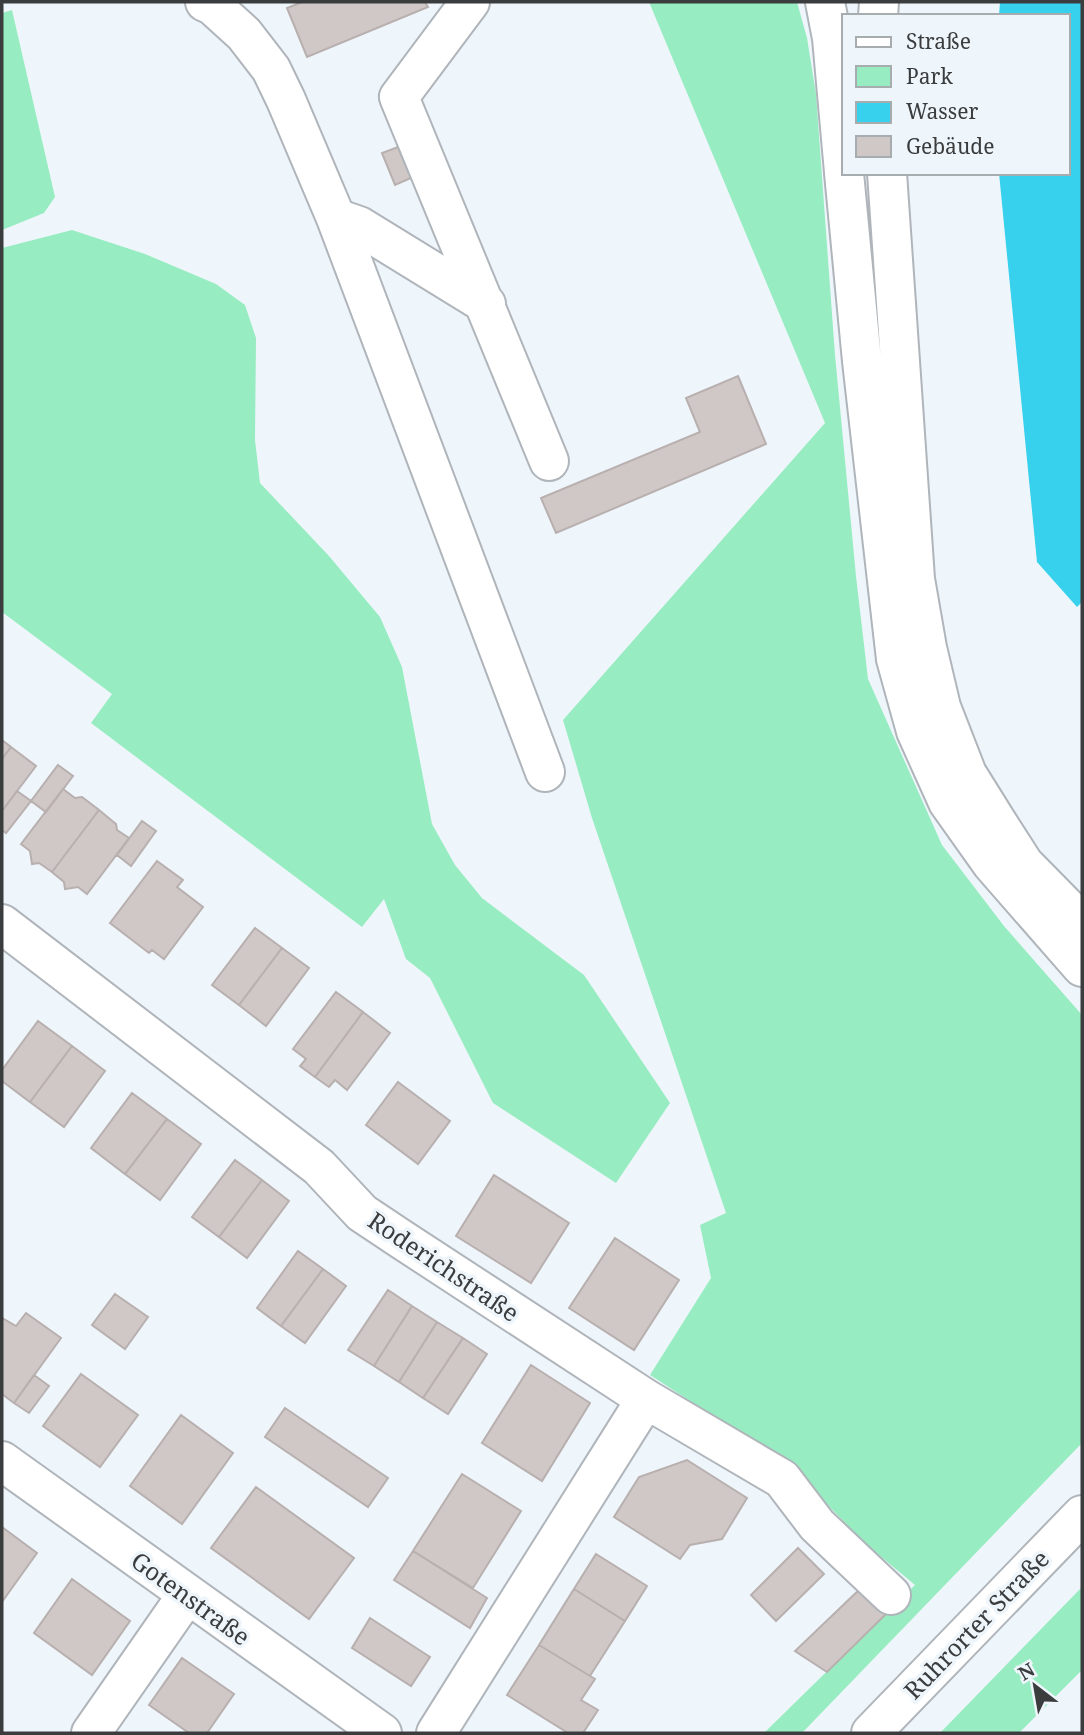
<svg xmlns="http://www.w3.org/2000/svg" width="1084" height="1735" viewBox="0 0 1084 1735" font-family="'Noto Serif',serif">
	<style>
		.green { fill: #98ecc1 }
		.water { fill: #37d1ed }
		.building { fill: #d0c8c7; stroke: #b8afaf; stroke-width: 2 }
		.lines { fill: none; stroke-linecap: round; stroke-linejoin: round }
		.minor-casing { stroke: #afb5ba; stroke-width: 42 }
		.major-casing { stroke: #afb5ba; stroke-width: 42 }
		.highway-casing { stroke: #afb5ba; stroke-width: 42 }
		.minor { stroke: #fff; stroke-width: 38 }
		.major { stroke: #fff; stroke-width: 38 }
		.highway { stroke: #fff; stroke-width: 38 }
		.labels { text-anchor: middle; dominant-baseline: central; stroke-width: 7; stroke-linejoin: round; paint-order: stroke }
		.street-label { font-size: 24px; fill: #3a3c3e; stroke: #eff6fb }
	</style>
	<rect width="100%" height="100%" fill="#eff6fb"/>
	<!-- green -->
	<path class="green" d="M 649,2 L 797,2 L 807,38 L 816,94 L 835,355 L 856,576 L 868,679 L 942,845 L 1004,926 L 1082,1015 L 1082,1443 L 802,1733 L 764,1733 L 915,1585 L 868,1546 L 787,1464 L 650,1375 L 711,1278 L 700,1225 L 726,1213 L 592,818 L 563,720 L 825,423 Z
		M 12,10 L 55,197 L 44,213 L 2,230 L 2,13 Z
		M 72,230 L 145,254 L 216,284 L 245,305 L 256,338 L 255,440 L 260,483 L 329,556 L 380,617 L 402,667 L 432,824 L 455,865 L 482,898 L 584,975 L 670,1103 L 616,1183 L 493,1103 L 430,978 L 406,959 L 384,899 L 362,927 L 91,723 L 112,694 L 2,612 L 2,248 Z
		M 1082,1587 L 1082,1670 L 1019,1733 L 940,1733 Z"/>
	<!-- water -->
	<path class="water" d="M 1000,2 L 1082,2 L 1082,602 L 1077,607 L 1037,562 L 999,173 L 1068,173 L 1068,16 L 999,16 Z"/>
	<!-- building -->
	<path class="building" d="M 302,2 L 425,2 L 428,7 L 307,57 L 287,8 Z
		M 398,147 L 411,178 L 395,185 L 382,153 Z
		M 738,376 L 766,444 L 556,533 L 541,498 L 700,432 L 686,398 Z
		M 2,740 L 11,747 L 2,759 Z
		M 11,747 L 36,766 L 2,811 L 2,759 Z
		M 58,765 L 73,776 L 46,812 L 31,801 Z
		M 63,789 L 75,798 L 82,797 L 99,810 L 52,872 L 39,863 L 32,864 L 30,851 L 21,844 Z
		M 17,791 L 31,801 L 6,833 L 2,830 L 2,811 Z
		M 99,810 L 116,824 L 117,830 L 129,838 L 87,894 L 78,887 L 65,889 L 64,882 L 52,872 Z
		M 142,821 L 156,831 L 131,866 L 117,855 Z
		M 157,861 L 183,880 L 177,887 L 203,907 L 164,959 L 152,950 L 149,953 L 110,923 Z
		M 255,928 L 282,948 L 239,1005 L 212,985 Z
		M 282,948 L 309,968 L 266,1026 L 239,1005 Z
		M 336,992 L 363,1012 L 315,1077 L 300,1066 L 306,1059 L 293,1049 Z
		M 363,1012 L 390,1033 L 347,1090 L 335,1080 L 329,1087 L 315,1077 Z
		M 38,1021 L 72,1046 L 30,1102 L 2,1081 L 2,1070 Z
		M 72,1046 L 105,1071 L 64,1127 L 30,1102 Z
		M 398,1082 L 450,1121 L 418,1164 L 366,1125 Z
		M 132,1093 L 167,1119 L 125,1174 L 91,1148 Z
		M 167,1119 L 201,1144 L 160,1200 L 125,1174 Z
		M 235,1160 L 262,1180 L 219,1237 L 192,1217 Z
		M 494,1175 L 569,1223 L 531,1283 L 456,1236 Z
		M 262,1180 L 289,1201 L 247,1258 L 219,1237 Z
		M 615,1238 L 679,1280 L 634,1350 L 569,1308 Z
		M 298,1251 L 323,1269 L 281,1326 L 257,1308 Z
		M 323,1269 L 346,1286 L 305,1343 L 281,1326 Z
		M 388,1290 L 412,1306 L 374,1366 L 348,1350 Z
		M 115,1294 L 148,1317 L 125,1349 L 92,1325 Z
		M 412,1306 L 437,1322 L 399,1382 L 374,1366 Z
		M 26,1313 L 61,1338 L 14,1403 L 2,1394 L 2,1318 L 16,1326 Z
		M 437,1322 L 463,1338 L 423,1398 L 399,1382 Z
		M 463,1338 L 487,1354 L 448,1414 L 423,1398 Z
		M 531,1365 L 590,1403 L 542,1481 L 482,1443 Z
		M 81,1374 L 138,1415 L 100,1467 L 43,1426 Z
		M 34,1375 L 49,1386 L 29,1413 L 14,1403 Z
		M 285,1408 L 388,1478 L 368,1507 L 265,1437 Z
		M 181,1415 L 233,1453 L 182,1524 L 130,1486 Z
		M 687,1460 L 747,1498 L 722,1539 L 690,1545 L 680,1559 L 614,1517 L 639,1477 Z
		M 462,1474 L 521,1511 L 473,1588 L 413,1551 Z
		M 256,1487 L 354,1558 L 309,1619 L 211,1548 Z
		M 2,1527 L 37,1553 L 2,1602 Z
		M 798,1548 L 824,1574 L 776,1621 L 751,1595 Z
		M 413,1551 L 487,1598 L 470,1628 L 394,1580 Z
		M 596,1554 L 647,1586 L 625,1621 L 574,1589 Z
		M 72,1579 L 130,1621 L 92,1675 L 34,1633 Z
		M 574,1589 L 625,1621 L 590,1676 L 539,1645 Z
		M 860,1589 L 886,1614 L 827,1672 L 795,1651 Z
		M 370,1618 L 430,1657 L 411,1686 L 352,1648 Z
		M 539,1645 L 595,1679 L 581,1700 L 598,1710 L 583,1733 L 568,1733 L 507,1695 Z
		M 182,1658 L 234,1694 L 207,1733 L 189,1733 L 149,1705 Z"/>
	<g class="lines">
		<defs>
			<path id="minor" d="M 205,2 L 212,5 L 244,34 L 271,69 L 286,100 L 336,218 L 545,772
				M 470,2 L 399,97 L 549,461
				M 336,218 L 359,226 L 486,304
				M 2,924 L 319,1167 L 362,1213 L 401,1239 L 646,1399 L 782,1479 L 817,1525 L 891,1595
				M 2,1461 L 382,1733
				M 91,1733 L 187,1595
				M 436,1733 L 646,1399"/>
			<path id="major" d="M 871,1733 L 1082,1515"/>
			<path id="highway" d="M 825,2 L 832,38 L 844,172
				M 878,16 L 879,2
				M 844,173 L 862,361 L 896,659 L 916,731 L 948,802 L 992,864 L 1082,967
				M 887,173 L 915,579 L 927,648 L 941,707 L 967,774 L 997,822 L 1024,864 L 1082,923"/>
		</defs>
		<!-- minor casing -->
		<use href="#minor" class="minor-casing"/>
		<!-- major casing -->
		<use href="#major" class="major-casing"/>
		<!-- highway casing -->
		<use href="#highway" class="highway-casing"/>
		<!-- minor -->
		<use href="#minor" class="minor"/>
		<!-- major -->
		<use href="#major" class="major"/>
		<!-- highway -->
		<use href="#highway" class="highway"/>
	</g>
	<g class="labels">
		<!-- street labels -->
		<g class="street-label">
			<text transform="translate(444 1266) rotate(34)">Roderichstraße</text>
			<text transform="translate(191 1598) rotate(36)">Gotenstraße</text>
			<text transform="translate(976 1624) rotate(-46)">Ruhrorter Straße</text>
		</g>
	</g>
	<!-- border -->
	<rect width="1084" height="1735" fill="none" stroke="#3a3c3e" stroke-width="7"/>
	<!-- legend -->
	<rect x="842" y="14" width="228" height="161" fill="#eff6fb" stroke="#a7acaf" stroke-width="2"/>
	<rect x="856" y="37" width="35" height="10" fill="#ffffff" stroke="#a7acaf" stroke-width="2"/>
	<text x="906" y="49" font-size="21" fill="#3a3c3e">Straße</text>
	<rect x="856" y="66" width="35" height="21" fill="#98ecc1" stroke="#a7acaf" stroke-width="2"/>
	<text x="906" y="84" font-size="21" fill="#3a3c3e">Park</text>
	<rect x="856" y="102" width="35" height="21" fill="#37d1ed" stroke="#a7acaf" stroke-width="2"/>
	<text x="906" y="119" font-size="21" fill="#3a3c3e">Wasser</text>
	<rect x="856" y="136" width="35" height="21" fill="#d0c8c7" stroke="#a7acaf" stroke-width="2"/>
	<text x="906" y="154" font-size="21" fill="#3a3c3e">Gebäude</text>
	<!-- north arrow -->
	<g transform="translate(1035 1686) rotate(329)" stroke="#eff6fb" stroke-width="5" paint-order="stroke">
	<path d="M0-5L12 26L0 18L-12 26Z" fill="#3a3c3e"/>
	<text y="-10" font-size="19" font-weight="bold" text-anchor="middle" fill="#3a3c3e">N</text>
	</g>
</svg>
